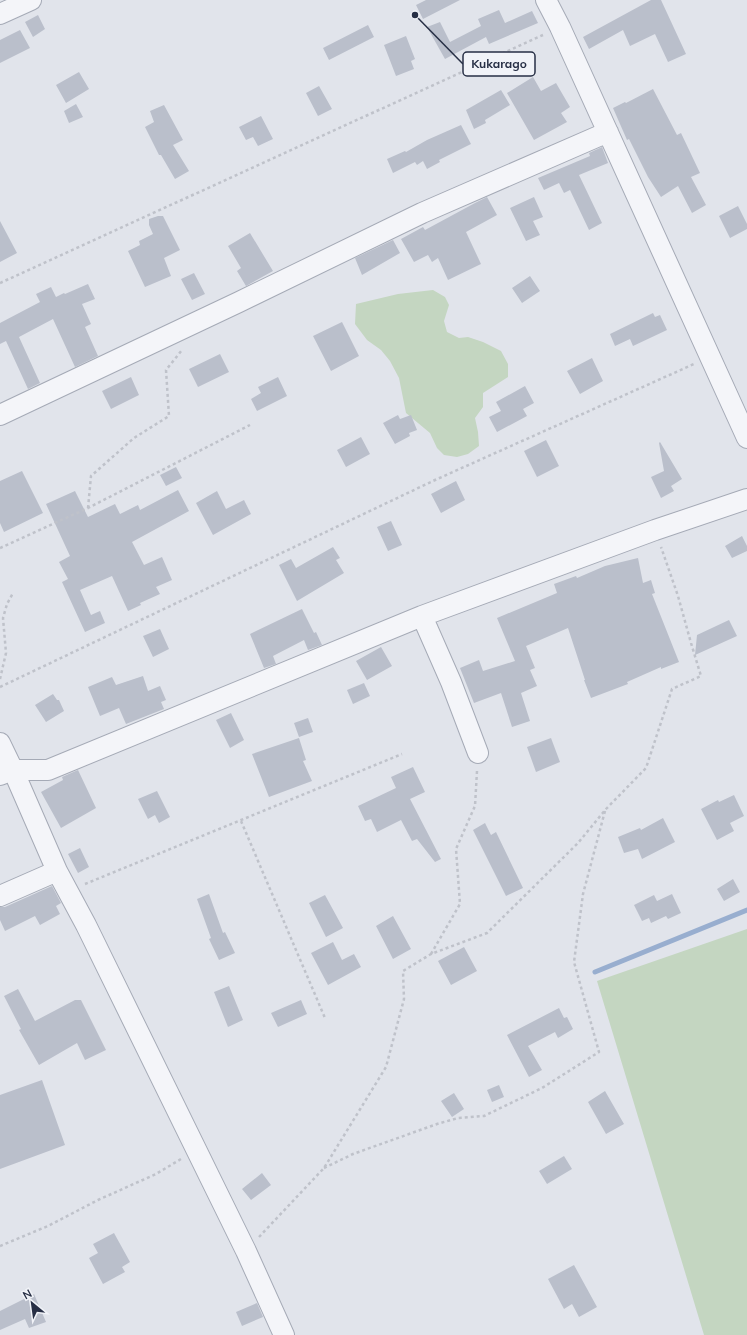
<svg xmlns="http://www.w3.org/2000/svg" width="747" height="1335" viewBox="0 0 747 1335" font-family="Mulish,sans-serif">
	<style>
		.green { fill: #c4d6c1 }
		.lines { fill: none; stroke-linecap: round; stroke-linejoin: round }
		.stream { stroke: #98aecf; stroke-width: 5 }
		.building { fill: #babfcb }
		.minor-casing { stroke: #a5aab6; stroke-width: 22 }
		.path { stroke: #bfc2ca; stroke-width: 2.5; stroke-dasharray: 3 3; stroke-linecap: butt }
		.minor { stroke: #f4f5f9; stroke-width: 20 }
		.leader { fill: none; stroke: #272f45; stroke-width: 1.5 }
		.callout-dot { fill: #272f45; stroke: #f1f3f8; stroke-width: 1.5 }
		.callout { fill: #f1f3f8; stroke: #272f45; stroke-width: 1.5 }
		.callout-label { font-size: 12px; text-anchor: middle; font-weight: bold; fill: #272f45 }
	</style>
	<rect width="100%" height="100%" fill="#e1e4eb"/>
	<!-- green -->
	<path class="green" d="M 433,290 L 445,297 L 449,305 L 444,321 L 447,332 L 459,338 L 468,337 L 483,342 L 501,351 L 508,364 L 508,377 L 483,393 L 483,407 L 475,418 L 478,432 L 479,446 L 468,454 L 457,457 L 444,455 L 437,448 L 430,433 L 406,413 L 399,378 L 390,361 L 381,350 L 367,340 L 355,324 L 356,304 L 398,294 Z
		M 747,929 L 747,1335 L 704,1335 L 597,981 Z"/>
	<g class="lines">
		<!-- stream -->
		<path class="stream" d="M 595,972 L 747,910"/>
	</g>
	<!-- building -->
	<path class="building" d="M 426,0 L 460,0 L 423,19 L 416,5 Z
		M 651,0 L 661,0 L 686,54 L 668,62 L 655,34 L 630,46 L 623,30 L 589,49 L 583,37 Z
		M 499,10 L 505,23 L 532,11 L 538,23 L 489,44 L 486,37 L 445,59 L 427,27 L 440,22 L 450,42 L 481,26 L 478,19 Z
		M 38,15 L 45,29 L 33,37 L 25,22 Z
		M 368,25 L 374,37 L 329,60 L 323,48 Z
		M 20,30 L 30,48 L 0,63 L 0,40 Z
		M 406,36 L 415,59 L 411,61 L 414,69 L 396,76 L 384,45 Z
		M 79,72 L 89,89 L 66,103 L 56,85 Z
		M 533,77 L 541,91 L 556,83 L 570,107 L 561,113 L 567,122 L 534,140 L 507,93 Z
		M 319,86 L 332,109 L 318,116 L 306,93 Z
		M 653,89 L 677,135 L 681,133 L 700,173 L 691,177 L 706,205 L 692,213 L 678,186 L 661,197 L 648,177 L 629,139 L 627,140 L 613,108 L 625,102 L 626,103 Z
		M 501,90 L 510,105 L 485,120 L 486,123 L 474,129 L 466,110 Z
		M 76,104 L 83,117 L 69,123 L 64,111 Z
		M 164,105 L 183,140 L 173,145 L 189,171 L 175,179 L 161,155 L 159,155 L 145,127 L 154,122 L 150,111 Z
		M 261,116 L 273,139 L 258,146 L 253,137 L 246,140 L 239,127 Z
		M 461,125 L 471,144 L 439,160 L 440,162 L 427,169 L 423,161 L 417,165 L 415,162 L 393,173 L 387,159 L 405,151 L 406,152 L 427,140 Z
		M 602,147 L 608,163 L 579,175 L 602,223 L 589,230 L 570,190 L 564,193 L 559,183 L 544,190 L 538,178 L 590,156 L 589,153 Z
		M 487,197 L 497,215 L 466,232 L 481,264 L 448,280 L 438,258 L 432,262 L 428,255 L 414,262 L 401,239 L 423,227 L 425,230 L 475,203 Z
		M 534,197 L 543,217 L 533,221 L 540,235 L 526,241 L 510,208 Z
		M 738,206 L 747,224 L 747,229 L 730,238 L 719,216 Z
		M 158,216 L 163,216 L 180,250 L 164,258 L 171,276 L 145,287 L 128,251 L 140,245 L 139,241 L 153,234 L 149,225 L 149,219 Z
		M 0,221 L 17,253 L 0,262 Z
		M 250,233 L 273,271 L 246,286 L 237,271 L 241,268 L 228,246 Z
		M 393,240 L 400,253 L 362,275 L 355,258 Z
		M 194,273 L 205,294 L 192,300 L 181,279 Z
		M 530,276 L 540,291 L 522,303 L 512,288 Z
		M 88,284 L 95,299 L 82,304 L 91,324 L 85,327 L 98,356 L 75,367 L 53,319 L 19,337 L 40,383 L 28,389 L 6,341 L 0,344 L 0,323 L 40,302 L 36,294 L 51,287 L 56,297 L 64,293 L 65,294 Z
		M 653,313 L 655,317 L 660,315 L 667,330 L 633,346 L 630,339 L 615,346 L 610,334 Z
		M 342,322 L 359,356 L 331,371 L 313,336 Z
		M 220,354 L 229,372 L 198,387 L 189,369 Z
		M 592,358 L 603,381 L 580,394 L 567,371 Z
		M 131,377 L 139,395 L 111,409 L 102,391 Z
		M 278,377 L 287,396 L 257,411 L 251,399 L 261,393 L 258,387 Z
		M 525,386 L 534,403 L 523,409 L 527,416 L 497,432 L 489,417 L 501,411 L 496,402 Z
		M 398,415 L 400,419 L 411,415 L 417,430 L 409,433 L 410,436 L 395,444 L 383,423 Z
		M 361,437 L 370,454 L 346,467 L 337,450 Z
		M 546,440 L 559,466 L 537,477 L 524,451 Z
		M 660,442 L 682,479 L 671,486 L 674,491 L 661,498 L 651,477 L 664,471 L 659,443 Z
		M 176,467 L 182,478 L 166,486 L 160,475 Z
		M 22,471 L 43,513 L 4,532 L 0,523 L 0,481 Z
		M 456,481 L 465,500 L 441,513 L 431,494 Z
		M 178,490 L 189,511 L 132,542 L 144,565 L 162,557 L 172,580 L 156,587 L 160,594 L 140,603 L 141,605 L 128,611 L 112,576 L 80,590 L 91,615 L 100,611 L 105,623 L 85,632 L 62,582 L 68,579 L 59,562 L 70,556 L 46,504 L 75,491 L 88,517 L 115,504 L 120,514 L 138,505 L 140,510 Z
		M 217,491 L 226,509 L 244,500 L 251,514 L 213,535 L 196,503 Z
		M 391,521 L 402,545 L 388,551 L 377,527 Z
		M 742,536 L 747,546 L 747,551 L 732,558 L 725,546 Z
		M 333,547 L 340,558 L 336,560 L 344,573 L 297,601 L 279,565 L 291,559 L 296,568 Z
		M 638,558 L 643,583 L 651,580 L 655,593 L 652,594 L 679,662 L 661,669 L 661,667 L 627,682 L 628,684 L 591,698 L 584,680 L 585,680 L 568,628 L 526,646 L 535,668 L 530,670 L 537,686 L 521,693 L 530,721 L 512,727 L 501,693 L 474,703 L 460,668 L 479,660 L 483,671 L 515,661 L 497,618 L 557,593 L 554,584 L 576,576 L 577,578 L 605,566 Z
		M 302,609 L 314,633 L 316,632 L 322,645 L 308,650 L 304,640 L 273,656 L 276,664 L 264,668 L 250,634 Z
		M 729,620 L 737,636 L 695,655 L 697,635 Z
		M 160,629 L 169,649 L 153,657 L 143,636 Z
		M 381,647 L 392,666 L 367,680 L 356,661 Z
		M 143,676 L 148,691 L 160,686 L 166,700 L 161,702 L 164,709 L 126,724 L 119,708 L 100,716 L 88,687 L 112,677 L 116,685 Z
		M 364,683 L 370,696 L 353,704 L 347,690 Z
		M 53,694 L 57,700 L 59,700 L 64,711 L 46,722 L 35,705 Z
		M 231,713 L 244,740 L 230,748 L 216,720 Z
		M 308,718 L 313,732 L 299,737 L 294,723 Z
		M 299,738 L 306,760 L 303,761 L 312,781 L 269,797 L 252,754 Z
		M 551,738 L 560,762 L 536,772 L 527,747 Z
		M 413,767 L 425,792 L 410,799 L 441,859 L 435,862 L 417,839 L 412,841 L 401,820 L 377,832 L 371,819 L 365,821 L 358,806 L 396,788 L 391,777 Z
		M 78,770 L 96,808 L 61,828 L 41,792 L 63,780 L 62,777 Z
		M 157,791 L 170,817 L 159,823 L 155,815 L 148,819 L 138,799 Z
		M 734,795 L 744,816 L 730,823 L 734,831 L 717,840 L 701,809 L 718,800 L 719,802 Z
		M 663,818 L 675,842 L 642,859 L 638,849 L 624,853 L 618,837 L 640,828 L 641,830 Z
		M 485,823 L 491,835 L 496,832 L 523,888 L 506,896 L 473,830 Z
		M 80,848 L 89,867 L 78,873 L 68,854 Z
		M 733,879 L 740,892 L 724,901 L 717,889 Z
		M 52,886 L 61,903 L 56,906 L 60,914 L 40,925 L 35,916 L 5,931 L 0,920 L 0,907 L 5,907 Z
		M 209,894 L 223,933 L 225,932 L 235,953 L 219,960 L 209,939 L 211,938 L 197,899 Z
		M 672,894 L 681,913 L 668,919 L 666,916 L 651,923 L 649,918 L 642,921 L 634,905 L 654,895 L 657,901 Z
		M 325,895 L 343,928 L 326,937 L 309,903 Z
		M 393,916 L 411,949 L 393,959 L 376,926 Z
		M 333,942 L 342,960 L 354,954 L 361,967 L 328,985 L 311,953 Z
		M 464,947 L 477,971 L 451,985 L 438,961 Z
		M 229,986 L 243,1020 L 228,1027 L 214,992 Z
		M 18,989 L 35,1021 L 75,1000 L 81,1000 L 106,1050 L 85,1060 L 77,1043 L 39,1065 L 19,1030 L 21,1029 L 4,996 Z
		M 301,1000 L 307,1014 L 278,1027 L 271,1013 Z
		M 559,1008 L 564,1018 L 567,1017 L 573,1029 L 558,1038 L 555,1032 L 528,1046 L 542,1070 L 529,1077 L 507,1035 Z
		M 42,1080 L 65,1145 L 0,1169 L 0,1095 Z
		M 499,1085 L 504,1097 L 492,1102 L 487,1090 Z
		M 605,1091 L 624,1124 L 606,1134 L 588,1102 Z
		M 454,1093 L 464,1109 L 452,1117 L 441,1101 Z
		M 564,1156 L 572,1169 L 547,1184 L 539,1171 Z
		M 262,1173 L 271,1185 L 251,1200 L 242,1189 Z
		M 114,1233 L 130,1262 L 122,1267 L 125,1272 L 103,1284 L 89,1258 L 98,1253 L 93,1244 Z
		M 574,1265 L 597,1307 L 579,1317 L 572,1304 L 564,1309 L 548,1279 Z
		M 34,1294 L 46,1322 L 29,1328 L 25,1319 L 0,1330 L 0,1311 Z
		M 257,1303 L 263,1317 L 242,1326 L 236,1312 Z"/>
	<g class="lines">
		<defs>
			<path id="minor" d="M 546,0 L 560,27 L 747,438
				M 0,14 L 31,0
				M 0,415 L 239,302 L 422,213 L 608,132
				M 422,616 L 451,682 L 478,753
				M 0,743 L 13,770 L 57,871 L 86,925 L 246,1251 L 284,1335
				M 0,775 L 13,770 L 48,770 L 422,616 L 655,530 L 747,499
				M 0,896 L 57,871"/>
		</defs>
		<!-- minor casing -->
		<use href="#minor" class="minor-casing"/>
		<!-- path -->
		<path class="path" d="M 0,283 L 543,35
			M 88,508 L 91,476 L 134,438 L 169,416 L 166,370 L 182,350
			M 0,548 L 88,508 L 250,425
			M 0,679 L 6,653 L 3,618 L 7,604 L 13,593
			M 0,687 L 435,480 L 694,364
			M 241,821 L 325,1018
			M 85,884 L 402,754
			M 431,954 L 460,904 L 456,849 L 475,806 L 477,771
			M 324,1168 L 353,1154 L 437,1124 L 458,1118 L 484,1116 L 542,1088 L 599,1052 L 574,962 L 583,894 L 605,811
			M 259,1237 L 324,1168 L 386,1067 L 404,999 L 403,971 L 431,954 L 487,933 L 578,843 L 606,809 L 646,768 L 672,689 L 701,676 L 691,643 L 678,596 L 661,547
			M 0,1246 L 48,1226 L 98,1200 L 156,1174 L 181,1159"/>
		<!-- minor -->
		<use href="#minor" class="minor"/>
	</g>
	<!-- callouts -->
	<path class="leader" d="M415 15L463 64"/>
	<circle class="callout-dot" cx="415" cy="15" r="4"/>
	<rect class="callout" x="463" y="52" width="72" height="24" rx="4"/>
	<g class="callout-label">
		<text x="499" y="68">Kukarago</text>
	</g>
	<!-- north arrow -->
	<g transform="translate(32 1303) rotate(331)" stroke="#f1f3f8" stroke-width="3" paint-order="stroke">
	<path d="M0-3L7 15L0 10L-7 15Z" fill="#272f45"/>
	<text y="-6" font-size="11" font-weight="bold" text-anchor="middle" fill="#272f45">N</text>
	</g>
</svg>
